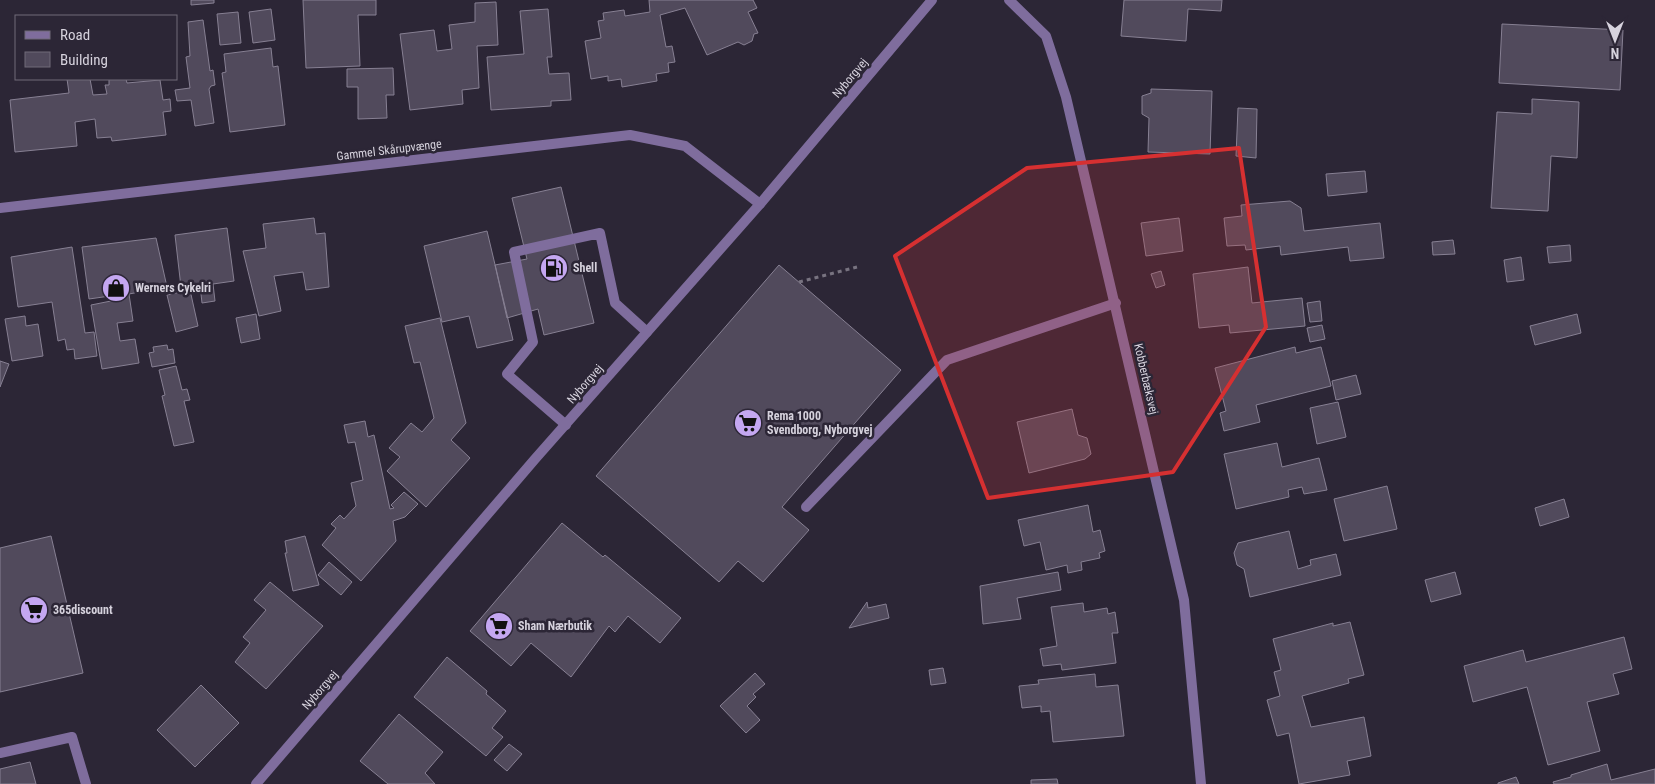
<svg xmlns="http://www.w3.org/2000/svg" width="1655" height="784" viewBox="0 0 1655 784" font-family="'Roboto Condensed',sans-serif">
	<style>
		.building { fill: #514a5c; stroke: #878093 }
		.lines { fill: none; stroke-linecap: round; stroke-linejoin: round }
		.path { stroke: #787380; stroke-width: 3; stroke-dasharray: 4 4; stroke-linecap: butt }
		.service { stroke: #7f6d9d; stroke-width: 10 }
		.minor { stroke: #7f6d9d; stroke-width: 10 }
		.tertiary { stroke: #7f6d9d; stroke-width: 10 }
		.marked { fill: #d63031; fill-opacity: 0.2; stroke: #d63031; stroke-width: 4; stroke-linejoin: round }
		.labels { text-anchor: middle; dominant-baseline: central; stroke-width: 5; stroke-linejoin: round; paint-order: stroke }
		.street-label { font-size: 12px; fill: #d6d2dd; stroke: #2c2636 }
		.poi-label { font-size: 12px; font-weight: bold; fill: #d6d2dd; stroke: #2c2636; text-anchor: start }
	</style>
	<rect width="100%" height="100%" fill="#2c2636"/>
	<!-- building -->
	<path class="building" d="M 191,0 L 214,0 L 214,3 L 191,5 Z
		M 303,0 L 376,0 L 376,15 L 358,15 L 360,66 L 306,68 Z
		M 649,0 L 753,0 L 757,8 L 748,12 L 758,33 L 754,34 L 752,41 L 744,45 L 738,42 L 707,55 L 685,8 L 660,15 L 666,47 L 672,46 L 675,62 L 668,63 L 669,72 L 656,74 L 657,81 L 622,87 L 621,79 L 608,81 L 608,76 L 591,79 L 585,41 L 601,38 L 598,21 L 604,20 L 603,13 L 624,10 L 625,16 L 650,12 Z
		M 1124,0 L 1222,0 L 1221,11 L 1188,9 L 1186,41 L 1121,36 Z
		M 496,2 L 498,45 L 477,46 L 479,88 L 462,90 L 463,104 L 410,110 L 400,34 L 434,30 L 437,51 L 452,49 L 449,25 L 475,22 L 475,3 Z
		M 271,9 L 275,40 L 253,43 L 249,12 Z
		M 548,9 L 552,57 L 547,57 L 549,74 L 569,73 L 571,100 L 551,101 L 551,106 L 491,110 L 487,57 L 524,54 L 520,11 Z
		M 238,12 L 241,43 L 220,45 L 217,14 Z
		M 203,20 L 210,71 L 213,70 L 215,85 L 211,86 L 209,89 L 214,123 L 195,126 L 191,100 L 177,101 L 175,90 L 190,88 L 186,57 L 190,56 L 188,22 Z
		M 1502,24 L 1623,30 L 1620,90 L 1499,83 Z
		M 271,48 L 273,67 L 278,66 L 285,125 L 230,132 L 222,73 L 226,72 L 224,54 Z
		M 393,68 L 394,95 L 386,95 L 387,118 L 358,119 L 358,87 L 347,87 L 347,69 Z
		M 67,79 L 90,79 L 93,95 L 107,94 L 105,85 L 109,85 L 109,79 L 126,79 L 127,83 L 160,80 L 163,100 L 170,99 L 171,111 L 163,112 L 166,135 L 112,141 L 111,137 L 97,138 L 95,119 L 75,122 L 77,146 L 15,152 L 10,100 L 69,93 Z
		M 1151,89 L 1212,91 L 1210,154 L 1148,152 L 1149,118 L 1142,114 L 1142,96 L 1151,93 Z
		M 1532,99 L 1579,102 L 1577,158 L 1551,156 L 1548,211 L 1491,208 L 1497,112 L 1532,114 Z
		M 1238,108 L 1257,109 L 1256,158 L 1236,156 Z
		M 1365,171 L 1367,192 L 1328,196 L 1326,174 Z
		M 561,187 L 594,323 L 544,335 L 538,309 L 507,318 L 495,265 L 527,259 L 512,198 Z
		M 1290,201 L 1301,208 L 1304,231 L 1380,223 L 1384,258 L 1350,261 L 1348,247 L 1281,255 L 1280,246 L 1246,250 L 1245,245 L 1227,246 L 1224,218 L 1242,216 L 1241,205 Z
		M 314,218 L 316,234 L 325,233 L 329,287 L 306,290 L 303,272 L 274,276 L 281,311 L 259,316 L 243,251 L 266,248 L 263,224 Z
		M 1179,218 L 1183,251 L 1146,256 L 1141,223 Z
		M 227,228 L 234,281 L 213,284 L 215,301 L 202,303 L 200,285 L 181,287 L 175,235 Z
		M 487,231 L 513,340 L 477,348 L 469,316 L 442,322 L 424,246 Z
		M 156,238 L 167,287 L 129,294 L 133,321 L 117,323 L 120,341 L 135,339 L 139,363 L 102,369 L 91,305 L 111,301 L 110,296 L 89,299 L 82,247 Z
		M 1453,240 L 1455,254 L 1433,255 L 1432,242 Z
		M 1570,245 L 1571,261 L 1549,263 L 1547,247 Z
		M 72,247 L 85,333 L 94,332 L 97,356 L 75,359 L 74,349 L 67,350 L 65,339 L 58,341 L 52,302 L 18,307 L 11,257 Z
		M 1521,257 L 1524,280 L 1507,282 L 1504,260 Z
		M 779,265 L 901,370 L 782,507 L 809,530 L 763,582 L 738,561 L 719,582 L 596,476 Z
		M 1248,267 L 1252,303 L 1302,298 L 1305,326 L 1230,333 L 1229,325 L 1199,328 L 1193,274 Z
		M 1161,271 L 1165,285 L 1156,288 L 1151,274 Z
		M 190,290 L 198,326 L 176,332 L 167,295 Z
		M 1320,301 L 1322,321 L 1310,322 L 1307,303 Z
		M 256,314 L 260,339 L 241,343 L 236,318 Z
		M 1577,314 L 1581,333 L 1535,345 L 1530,326 Z
		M 25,316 L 26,326 L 38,324 L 43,356 L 12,361 L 5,319 Z
		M 440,318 L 466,423 L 451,440 L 470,458 L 426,507 L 387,471 L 400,457 L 389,448 L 411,423 L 422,432 L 434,418 L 420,362 L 414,363 L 405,326 Z
		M 1322,325 L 1325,339 L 1310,342 L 1307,328 Z
		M 167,345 L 168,350 L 173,349 L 175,363 L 152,367 L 149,353 L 154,352 L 153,347 Z
		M 1295,347 L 1296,353 L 1321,347 L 1331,386 L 1256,405 L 1260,422 L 1224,431 L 1220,413 L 1226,411 L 1215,368 Z
		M 0,361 L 9,364 L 0,387 Z
		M 176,366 L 182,390 L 187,389 L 190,400 L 184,401 L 194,442 L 174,446 L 162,396 L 165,395 L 159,370 Z
		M 1356,375 L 1361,394 L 1336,400 L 1332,381 Z
		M 1338,402 L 1346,437 L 1317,444 L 1310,408 Z
		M 1072,409 L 1078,435 L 1087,438 L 1091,454 L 1085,459 L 1029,473 L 1017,422 Z
		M 365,421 L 368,437 L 374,435 L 390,509 L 394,508 L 391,505 L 404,492 L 418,504 L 405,517 L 393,521 L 396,541 L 361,581 L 322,545 L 336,528 L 331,524 L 340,515 L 344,519 L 356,506 L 351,483 L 363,480 L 355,442 L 348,443 L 344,425 Z
		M 1277,443 L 1282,467 L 1319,458 L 1327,490 L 1304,494 L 1302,487 L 1288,490 L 1289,497 L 1236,509 L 1224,454 Z
		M 1387,486 L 1397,529 L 1344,541 L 1334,499 Z
		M 1564,499 L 1569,517 L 1540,526 L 1535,508 Z
		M 1088,505 L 1093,532 L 1100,530 L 1105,551 L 1099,553 L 1100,558 L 1081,562 L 1082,570 L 1068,573 L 1067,565 L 1046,570 L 1040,542 L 1024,546 L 1018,520 Z
		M 562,523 L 603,557 L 605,555 L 681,618 L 660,643 L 628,616 L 615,632 L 609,626 L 571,677 L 531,643 L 511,666 L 470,631 Z
		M 1289,531 L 1298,569 L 1311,565 L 1310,560 L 1336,554 L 1341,575 L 1250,597 L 1244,569 L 1237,565 L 1234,553 L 1238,543 Z
		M 51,536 L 83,673 L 0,692 L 0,548 Z
		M 305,536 L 319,585 L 293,591 L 285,553 L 287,553 L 285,541 Z
		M 329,562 L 352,582 L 341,595 L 318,575 Z
		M 1058,572 L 1061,590 L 1017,598 L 1021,619 L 983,624 L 980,586 Z
		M 1455,572 L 1461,594 L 1431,602 L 1425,580 Z
		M 270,582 L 323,626 L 266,689 L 235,662 L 250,643 L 243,637 L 266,610 L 254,600 Z
		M 867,602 L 868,608 L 886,604 L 889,618 L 849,628 Z
		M 1083,603 L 1084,612 L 1107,608 L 1108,614 L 1115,612 L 1118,633 L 1112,633 L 1116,663 L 1062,670 L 1061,664 L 1043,666 L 1040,649 L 1057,646 L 1051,607 Z
		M 1350,622 L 1364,675 L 1348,679 L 1349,683 L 1302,696 L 1311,727 L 1364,717 L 1371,756 L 1347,761 L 1350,775 L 1299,784 L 1289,733 L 1277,736 L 1267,700 L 1280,696 L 1274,672 L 1281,670 L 1273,639 L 1333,623 L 1333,626 Z
		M 1624,637 L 1632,669 L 1613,674 L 1619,694 L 1587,702 L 1600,751 L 1548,765 L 1527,687 L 1473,702 L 1464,666 L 1523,650 L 1526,662 Z
		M 447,657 L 487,691 L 486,694 L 506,711 L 492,728 L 503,737 L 486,756 L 414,697 Z
		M 943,668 L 946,683 L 931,685 L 929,670 Z
		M 755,673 L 765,684 L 753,694 L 756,697 L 747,706 L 760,720 L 746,733 L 720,706 Z
		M 1095,674 L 1096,687 L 1118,685 L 1124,736 L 1053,742 L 1050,711 L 1041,712 L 1041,706 L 1022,708 L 1019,686 L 1039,684 L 1038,680 Z
		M 201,685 L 239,723 L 195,767 L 157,730 Z
		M 399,714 L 443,752 L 425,773 L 435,784 L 388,784 L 360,761 Z
		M 509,744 L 522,754 L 507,771 L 494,760 Z
		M 30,762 L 36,784 L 0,784 L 0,769 Z
		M 1607,764 L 1611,780 L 1655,769 L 1655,784 L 1554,784 L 1553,782 L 1571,777 L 1571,775 Z
		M 1516,777 L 1519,784 L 1498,784 L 1498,783 Z
		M 1057,779 L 1058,784 L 1031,784 L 1031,780 Z"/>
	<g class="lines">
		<!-- path -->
		<path class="path" d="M 799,282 L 857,267"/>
		<!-- service -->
		<path class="service" d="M 566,425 L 507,374 L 533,342 L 514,252 L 600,233 L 615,303 L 647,332
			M 806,507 L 947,360 L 1116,303
			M 0,753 L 72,737 L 86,784"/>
		<!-- minor -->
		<path class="minor" d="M 0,208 L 630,135 L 685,146 L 760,204"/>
		<!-- tertiary -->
		<path class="tertiary" d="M 1009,0 L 1046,36 L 1066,97 L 1184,600 L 1201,784
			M 256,784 L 535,459 L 760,204 L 932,0"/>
	</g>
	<!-- marked area -->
	<path class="marked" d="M 1239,148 L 1266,327 L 1173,472 L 988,498 L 895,256 L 1027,168 Z"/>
	<!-- icons -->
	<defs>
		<symbol id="fuel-disc" viewBox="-11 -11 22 22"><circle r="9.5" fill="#c4a7f1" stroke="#2c2636"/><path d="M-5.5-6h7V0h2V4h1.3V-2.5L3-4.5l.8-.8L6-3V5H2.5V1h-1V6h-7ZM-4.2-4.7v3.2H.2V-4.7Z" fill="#111"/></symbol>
		<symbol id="shop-disc" viewBox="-11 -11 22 22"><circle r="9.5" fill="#c4a7f1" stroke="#2c2636"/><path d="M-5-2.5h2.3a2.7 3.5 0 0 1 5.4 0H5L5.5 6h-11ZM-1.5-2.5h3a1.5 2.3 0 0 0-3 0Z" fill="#111"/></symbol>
		<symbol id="supermarket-disc" viewBox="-11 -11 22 22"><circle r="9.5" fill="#c4a7f1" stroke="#2c2636"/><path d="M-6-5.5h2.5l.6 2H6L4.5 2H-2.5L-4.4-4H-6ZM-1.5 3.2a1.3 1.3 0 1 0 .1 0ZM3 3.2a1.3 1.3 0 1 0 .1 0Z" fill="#111"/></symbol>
	</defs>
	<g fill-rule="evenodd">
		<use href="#fuel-disc" x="538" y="252" width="32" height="32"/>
		<use href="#shop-disc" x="100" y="272" width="32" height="32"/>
		<use href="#supermarket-disc" x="732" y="407" width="32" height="32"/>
		<use href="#supermarket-disc" x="18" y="594" width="32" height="32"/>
		<use href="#supermarket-disc" x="483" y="610" width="32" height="32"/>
	</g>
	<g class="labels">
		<!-- street labels -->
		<g class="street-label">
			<text transform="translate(850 78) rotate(-50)">Nyborgvej</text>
			<text transform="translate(389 150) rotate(-7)">Gammel Skårupvænge</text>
			<text transform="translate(1146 379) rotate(77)">Kobberbæksvej</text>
			<text transform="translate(585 384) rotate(-49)">Nyborgvej</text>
			<text transform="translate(320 690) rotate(-49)">Nyborgvej</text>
		</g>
		<!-- poi labels -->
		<g class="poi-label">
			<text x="573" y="268">Shell</text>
			<text x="135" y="288">Werners Cykelri</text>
			<text x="767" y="416">Rema 1000<tspan x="767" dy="14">Svendborg, Nyborgvej</tspan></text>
			<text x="53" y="610">365discount</text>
			<text x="518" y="626">Sham Nærbutik</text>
		</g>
	</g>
	<!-- legend -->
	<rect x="15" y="15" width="162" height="65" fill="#2c2636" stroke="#706b79"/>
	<rect x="25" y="31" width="25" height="8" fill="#7f6d9d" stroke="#706b79"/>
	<text x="60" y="40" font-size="15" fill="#d6d2dd">Road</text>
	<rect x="25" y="52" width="25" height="15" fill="#514a5c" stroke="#706b79"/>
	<text x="60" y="65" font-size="15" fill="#d6d2dd">Building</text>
	<!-- north arrow -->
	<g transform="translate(1615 40) rotate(180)" stroke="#2c2636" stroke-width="4" paint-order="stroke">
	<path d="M0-4L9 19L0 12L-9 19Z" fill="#d6d2dd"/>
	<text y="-8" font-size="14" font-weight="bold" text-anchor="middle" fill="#d6d2dd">N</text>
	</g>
</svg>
